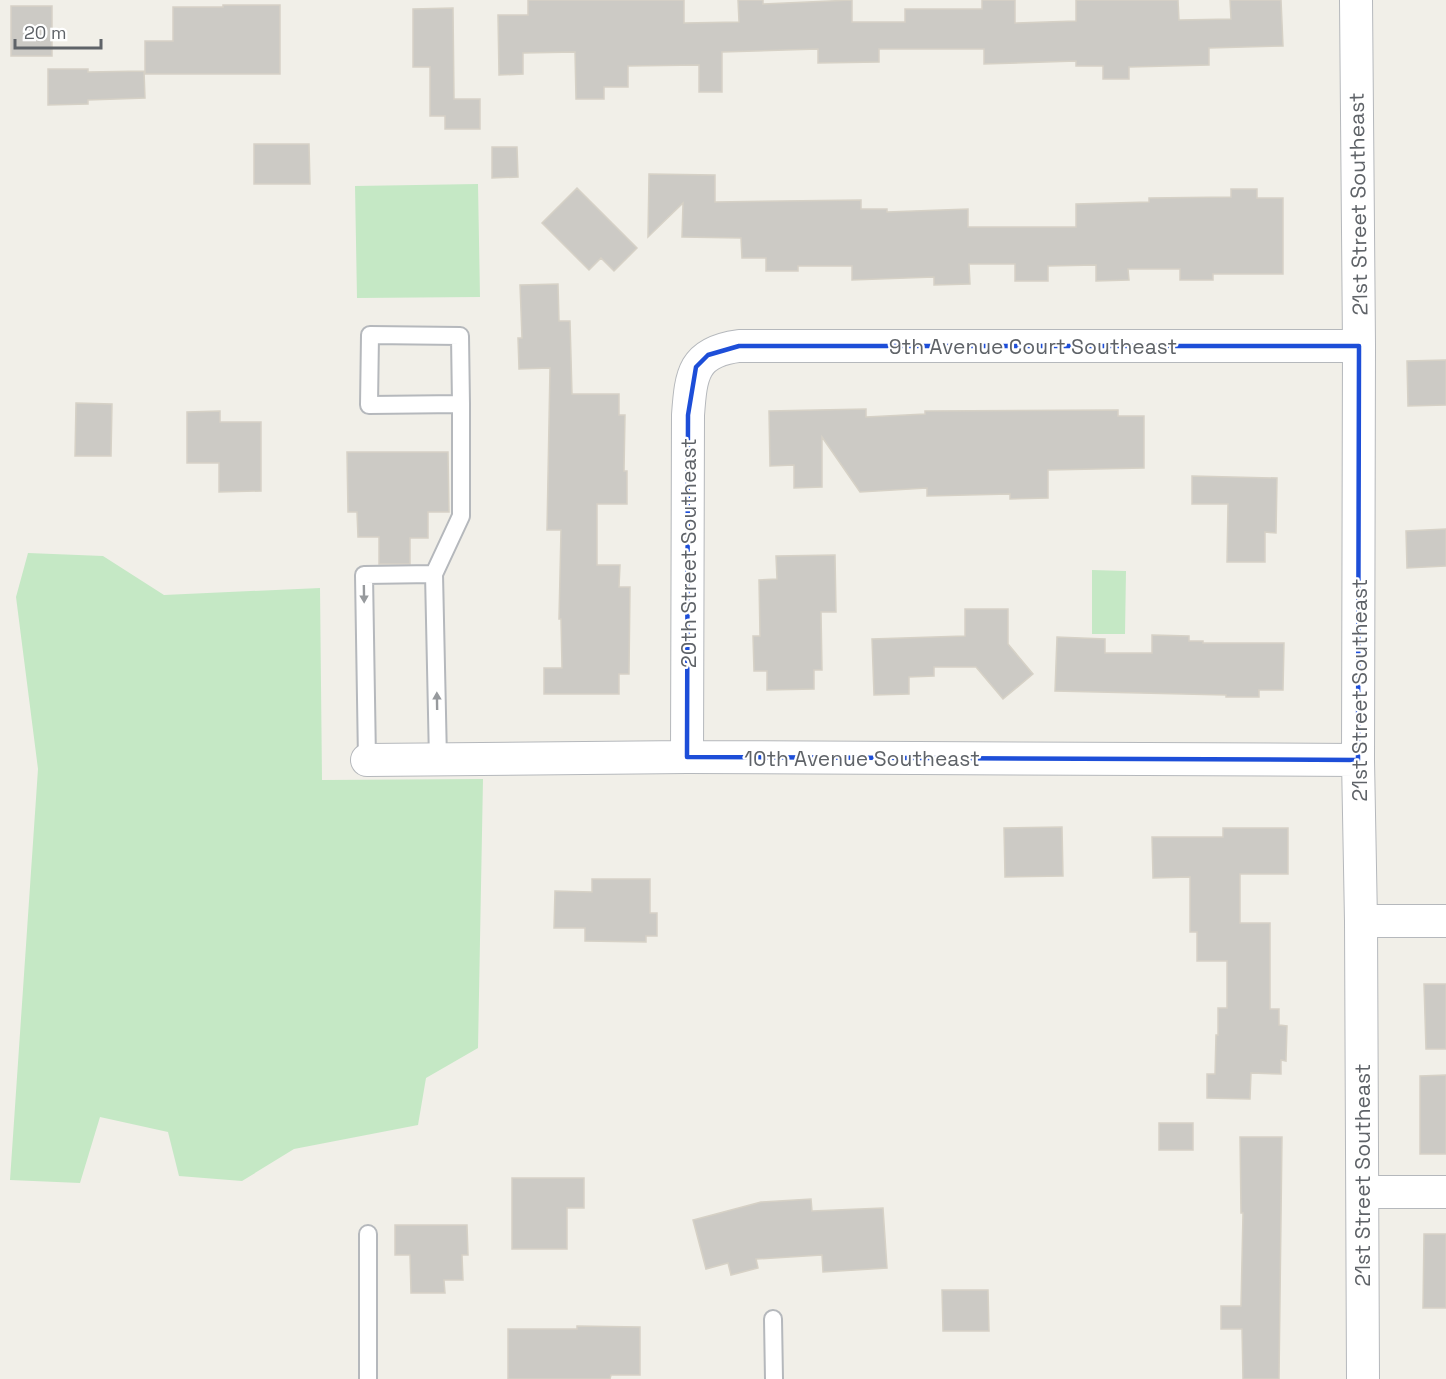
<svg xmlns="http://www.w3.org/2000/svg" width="1446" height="1379" viewBox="0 0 1446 1379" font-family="'Space Grotesk',sans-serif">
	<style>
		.green { fill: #c5e8c5 }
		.building { fill: #cccac5; stroke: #d6d1c6; stroke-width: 1.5 }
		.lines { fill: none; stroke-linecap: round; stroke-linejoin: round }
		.lane-casing { stroke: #b5b8bc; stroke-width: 20 }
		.street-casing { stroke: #b5b8bc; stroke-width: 34 }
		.lane { stroke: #fff; stroke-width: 16 }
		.street { stroke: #fff; stroke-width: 32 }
		.oneway { fill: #979a9d }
		.marked { fill: none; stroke: #1d4ed8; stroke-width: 4.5; stroke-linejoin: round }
		.labels { text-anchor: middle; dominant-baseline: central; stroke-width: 4.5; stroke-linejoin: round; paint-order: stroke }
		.street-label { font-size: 21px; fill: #5f6368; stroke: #fff }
	</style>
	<rect width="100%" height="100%" fill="#f1efe8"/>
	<!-- green -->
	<path class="green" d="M 478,184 L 480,297 L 357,298 L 355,186 Z
		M 28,553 L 103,556 L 164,595 L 320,588 L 322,780 L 483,779 L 478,1048 L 426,1078 L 418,1125 L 294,1149 L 242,1181 L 179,1176 L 168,1132 L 100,1117 L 80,1183 L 10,1180 L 38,769 L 16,597 Z
		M 1092,570 L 1126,571 L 1125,634 L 1092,634 Z"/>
	<!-- building -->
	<path class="building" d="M 528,0 L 684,0 L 684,23 L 739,22 L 738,0 L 763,0 L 763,4 L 852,0 L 852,22 L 905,22 L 905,9 L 982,9 L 982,0 L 1015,0 L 1015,23 L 1076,21 L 1076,0 L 1178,0 L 1179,20 L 1231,19 L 1230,0 L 1281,0 L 1283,46 L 1209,48 L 1209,65 L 1129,67 L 1129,79 L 1103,79 L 1103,66 L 1076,66 L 1076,61 L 984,64 L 984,49 L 879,49 L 879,62 L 818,63 L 818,49 L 722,52 L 722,92 L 699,92 L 699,65 L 628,66 L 628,87 L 604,87 L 604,99 L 576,99 L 575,52 L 523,53 L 523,74 L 499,75 L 498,15 L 528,15 Z
		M 223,5 L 280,5 L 280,74 L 145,74 L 145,41 L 173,41 L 173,7 L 223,7 Z
		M 11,6 L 52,6 L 52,56 L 11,56 Z
		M 453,8 L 454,99 L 480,99 L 480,129 L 445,129 L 445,116 L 430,116 L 430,67 L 413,67 L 413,9 Z
		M 48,69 L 88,69 L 88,72 L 144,71 L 145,98 L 88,100 L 88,104 L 48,105 Z
		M 254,144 L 309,144 L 310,184 L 254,184 Z
		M 492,147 L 517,147 L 518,177 L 492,178 Z
		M 649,174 L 715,175 L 715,202 L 861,200 L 861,209 L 887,209 L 887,212 L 968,209 L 968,227 L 1076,227 L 1076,204 L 1149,202 L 1149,198 L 1231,197 L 1231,189 L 1257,189 L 1257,198 L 1283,198 L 1283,274 L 1213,274 L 1213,280 L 1180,280 L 1180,269 L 1128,269 L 1129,280 L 1096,281 L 1096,265 L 1048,266 L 1048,281 L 1015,281 L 1015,264 L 969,264 L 970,284 L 934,285 L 934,277 L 852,280 L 852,266 L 798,266 L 798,271 L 766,271 L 766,258 L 742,258 L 741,238 L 682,237 L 683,203 L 648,237 Z
		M 577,188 L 637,248 L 614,271 L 601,258 L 589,270 L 542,223 Z
		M 558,284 L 559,321 L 570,321 L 572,394 L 619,394 L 619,415 L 625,415 L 624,471 L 627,471 L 627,504 L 597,504 L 597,565 L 620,565 L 619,587 L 630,587 L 629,674 L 619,674 L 619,694 L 544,694 L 544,668 L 562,668 L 561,619 L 559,619 L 561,530 L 547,530 L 550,368 L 519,369 L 518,338 L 522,338 L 520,285 Z
		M 1446,360 L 1446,405 L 1408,406 L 1407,361 Z
		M 76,403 L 112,404 L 111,456 L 75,456 Z
		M 866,409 L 866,417 L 925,414 L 925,411 L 1118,410 L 1118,416 L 1144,416 L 1144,468 L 1048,470 L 1048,498 L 1010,499 L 1010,494 L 927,496 L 927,488 L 860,492 L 822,437 L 822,487 L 794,488 L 794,465 L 770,466 L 769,411 Z
		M 220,411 L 220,422 L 261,422 L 261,491 L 219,492 L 219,463 L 187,463 L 187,412 Z
		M 347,452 L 448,452 L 449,512 L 428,512 L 428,538 L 410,538 L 410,564 L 379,564 L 379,537 L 358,537 L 357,512 L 348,512 Z
		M 1192,476 L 1277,478 L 1276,533 L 1265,532 L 1265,562 L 1227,562 L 1228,504 L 1192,504 Z
		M 1446,529 L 1446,566 L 1407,568 L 1406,531 Z
		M 835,555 L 836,612 L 821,612 L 822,670 L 814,670 L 814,689 L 767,690 L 767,671 L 754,671 L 753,636 L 760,636 L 759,580 L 777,579 L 776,556 Z
		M 965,609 L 1008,609 L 1008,644 L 1033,674 L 1003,699 L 976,667 L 934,667 L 934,676 L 909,677 L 909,694 L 874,695 L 872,639 L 965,636 Z
		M 1152,635 L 1189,636 L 1189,641 L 1203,641 L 1203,643 L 1284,643 L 1283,690 L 1259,690 L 1259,697 L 1226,697 L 1226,695 L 1055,691 L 1057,637 L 1105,639 L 1105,653 L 1152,653 Z
		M 1062,827 L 1063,876 L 1005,877 L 1004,828 Z
		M 1223,828 L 1288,828 L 1288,874 L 1240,874 L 1240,923 L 1270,923 L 1270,1009 L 1279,1009 L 1279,1025 L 1287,1026 L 1286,1061 L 1281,1060 L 1281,1074 L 1251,1073 L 1250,1099 L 1207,1098 L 1207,1074 L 1215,1074 L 1216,1035 L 1218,1035 L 1218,1008 L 1227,1008 L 1227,961 L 1197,961 L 1197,932 L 1190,932 L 1190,877 L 1153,878 L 1152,837 L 1223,837 Z
		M 592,879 L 650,879 L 650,913 L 657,913 L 657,936 L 646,936 L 646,942 L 585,941 L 585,928 L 554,928 L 555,891 L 592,892 Z
		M 1424,984 L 1446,984 L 1446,1049 L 1426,1049 Z
		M 1446,1075 L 1446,1154 L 1420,1154 L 1420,1076 Z
		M 1159,1123 L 1193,1123 L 1193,1150 L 1159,1150 Z
		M 1240,1137 L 1282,1137 L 1279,1379 L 1243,1379 L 1242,1329 L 1221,1329 L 1221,1306 L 1241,1306 L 1243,1213 L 1241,1213 Z
		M 512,1178 L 584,1178 L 584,1208 L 567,1208 L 567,1249 L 512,1249 Z
		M 811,1199 L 812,1211 L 883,1208 L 887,1268 L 823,1272 L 822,1255 L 756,1259 L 758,1268 L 731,1275 L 728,1263 L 706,1269 L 693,1220 L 761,1202 Z
		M 395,1225 L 467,1225 L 468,1255 L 462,1255 L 463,1280 L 444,1280 L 445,1293 L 411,1293 L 410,1255 L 395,1255 Z
		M 1424,1234 L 1446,1234 L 1446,1308 L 1423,1308 Z
		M 942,1290 L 988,1290 L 989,1331 L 943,1331 Z
		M 577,1326 L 640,1327 L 640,1375 L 611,1375 L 610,1379 L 508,1379 L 508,1329 L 577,1329 Z"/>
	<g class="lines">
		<defs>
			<path id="lane" d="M 370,335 L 460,336 L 461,404 L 369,405 Z
				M 434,574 L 461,516 L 461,404
				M 367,760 L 364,575 L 434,574 L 438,760
				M 368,1234 L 368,1379
				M 773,1319 L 774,1379"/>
			<path id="street" d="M 1356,0 L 1359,346 L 1358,760 L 1361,921 L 1363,1379
				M 687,757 L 688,415 C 691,374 693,352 739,346 L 1359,346
				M 367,760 L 687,757 L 1358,760
				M 1361,921 L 1446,921
				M 1363,1192 L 1446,1192"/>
		</defs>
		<!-- lane casing -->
		<use href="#lane" class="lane-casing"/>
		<!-- street casing -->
		<use href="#street" class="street-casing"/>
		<!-- lane -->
		<use href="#lane" class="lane"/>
		<!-- street -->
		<use href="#street" class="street"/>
	</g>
	<!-- one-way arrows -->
	<defs><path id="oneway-solid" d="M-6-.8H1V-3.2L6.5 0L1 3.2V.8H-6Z" transform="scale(1.5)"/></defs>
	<g class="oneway">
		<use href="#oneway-solid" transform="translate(364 594) rotate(89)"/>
		<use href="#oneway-solid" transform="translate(437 701) rotate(-91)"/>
	</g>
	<!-- marked area -->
	<path class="marked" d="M 739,346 L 1359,346 L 1358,760 L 687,757 L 688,415 L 696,367 L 708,355 Z"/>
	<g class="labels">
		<!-- street labels -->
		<g class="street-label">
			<text transform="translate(1358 204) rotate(-91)">21st Street Southeast</text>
			<text x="1033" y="346">9th Avenue Court Southeast</text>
			<text transform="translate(688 553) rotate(-90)">20th Street Southeast</text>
			<text transform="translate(1359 690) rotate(-90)">21st Street Southeast</text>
			<text x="862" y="758">10th Avenue Southeast</text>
			<text transform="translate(1362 1175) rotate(-90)">21st Street Southeast</text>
		</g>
	</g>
	<!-- scale -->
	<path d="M15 39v9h86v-9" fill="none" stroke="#5f6368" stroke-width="3"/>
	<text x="24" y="39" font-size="18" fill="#5f6368" stroke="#ffffff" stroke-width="4.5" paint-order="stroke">20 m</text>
</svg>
